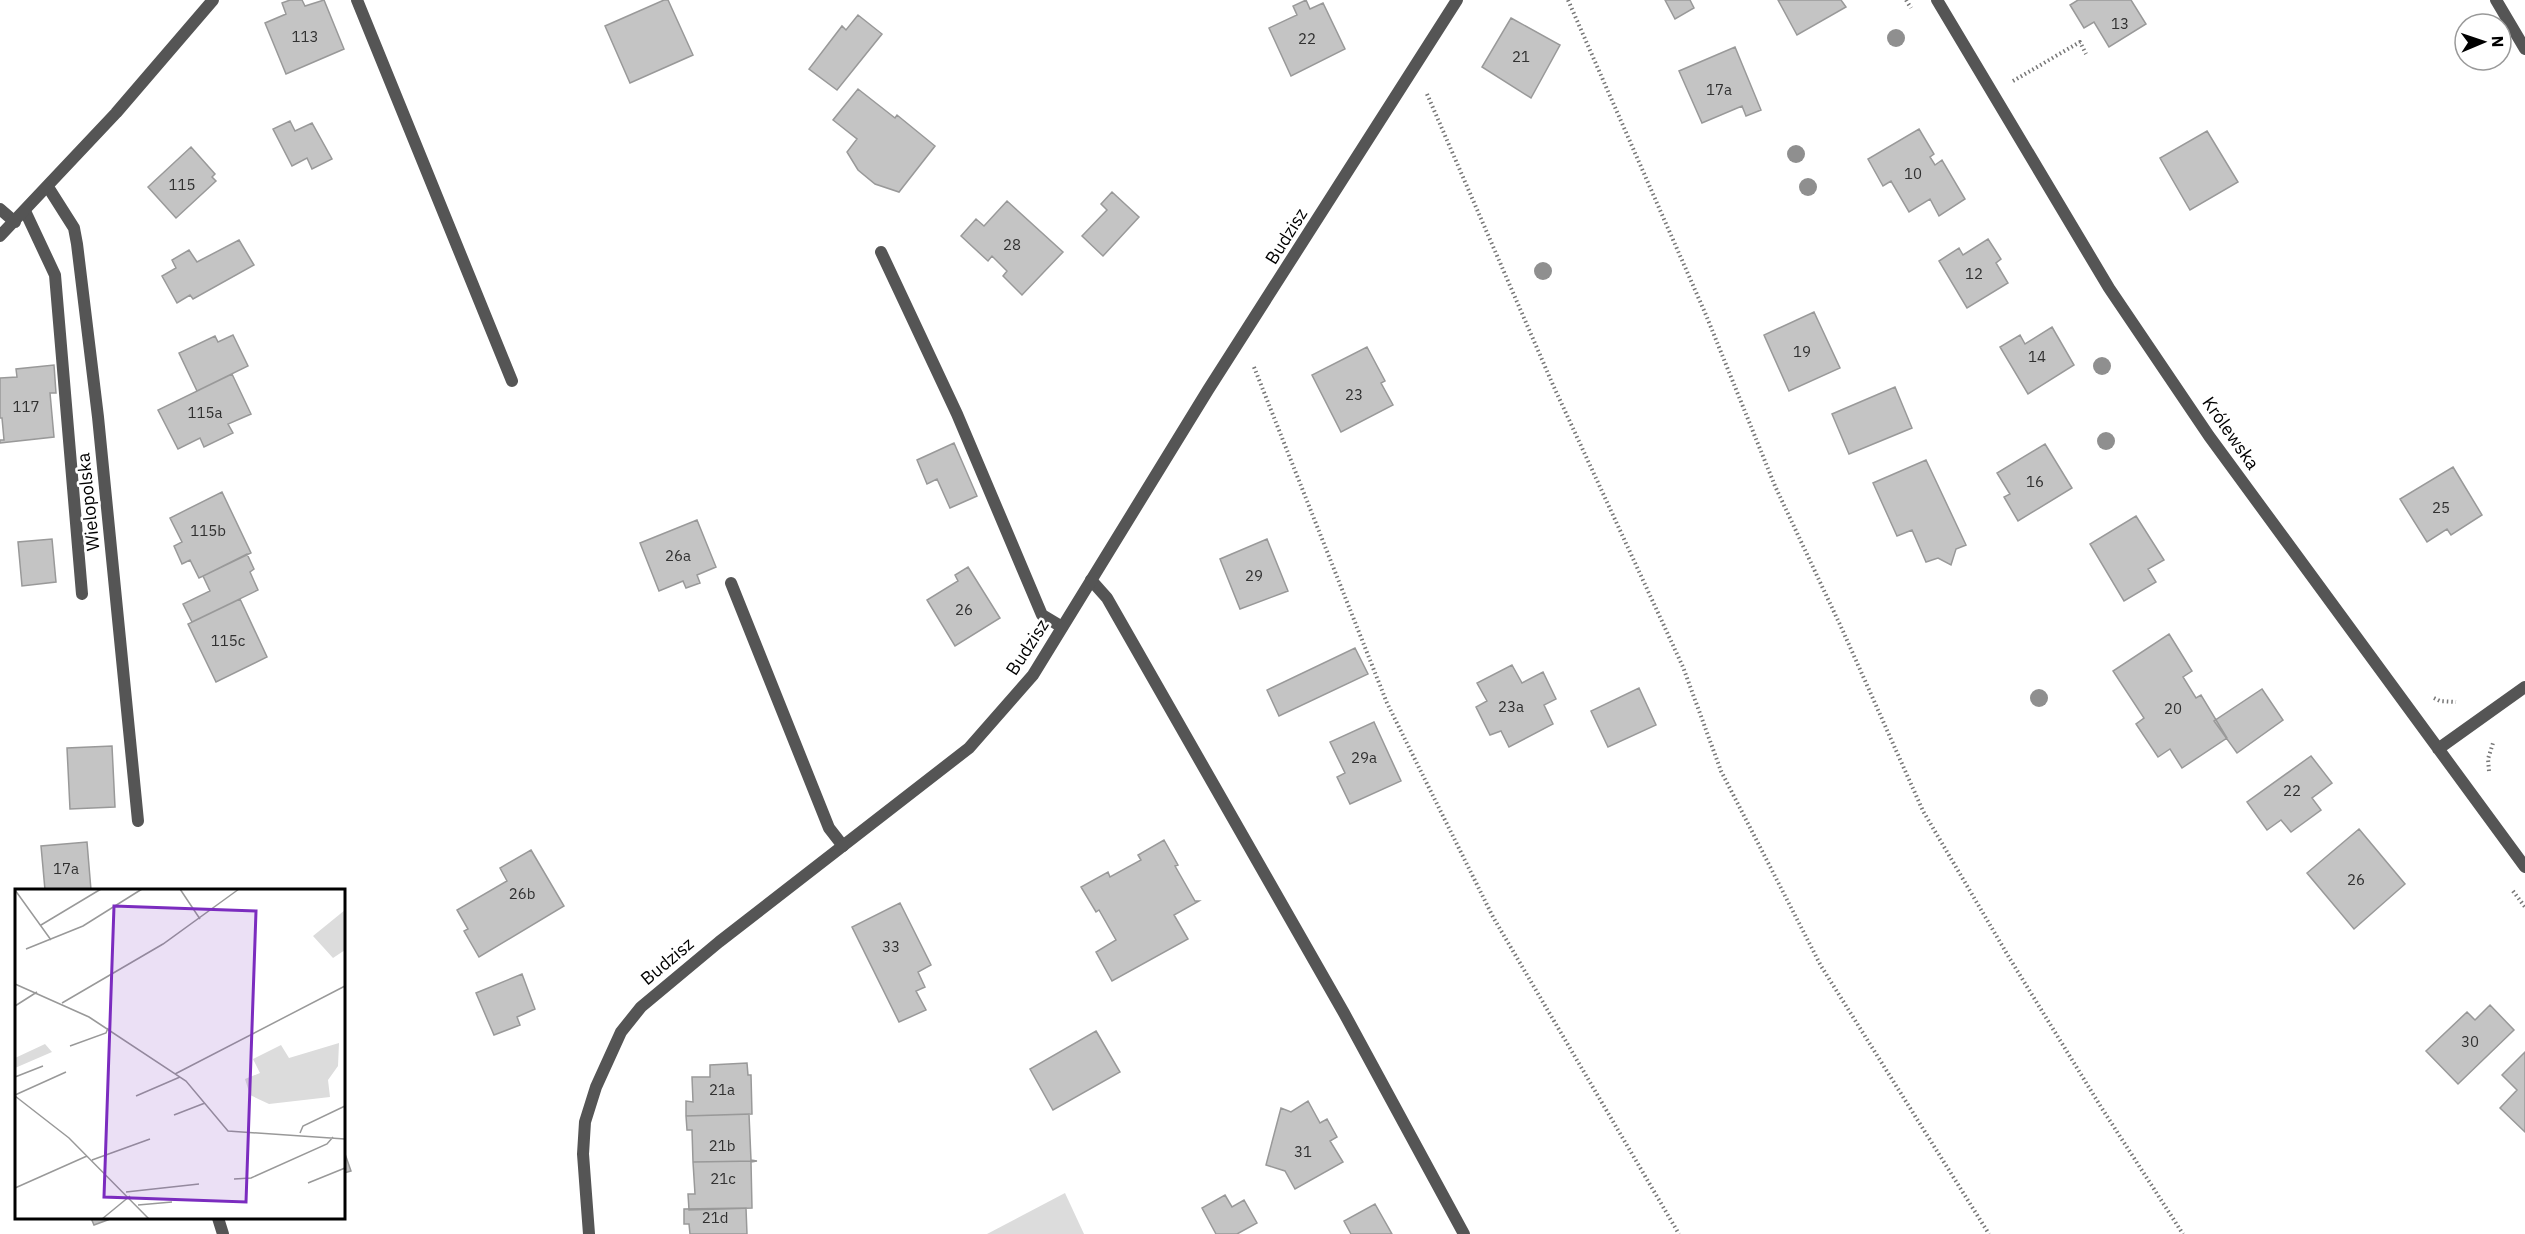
<svg xmlns="http://www.w3.org/2000/svg" width="2525" height="1234" viewBox="0 0 2525 1234" font-family="'IBM Plex Sans',sans-serif">
	<style>
		.green { fill: #dcdcdc }
		.building { fill: #c4c4c4; stroke: #999; stroke-width: 1.5 }
		.lines { fill: none; stroke-linecap: round; stroke-linejoin: round }
		.path { stroke: #777; stroke-width: 4; stroke-dasharray: 1.5 3; stroke-linecap: butt }
		.service { stroke: #555; stroke-width: 12 }
		.minor { stroke: #555; stroke-width: 12 }
		.tertiary { stroke: #555; stroke-width: 12 }
		.tree { fill: #8f8f8f }
		.labels { text-anchor: middle; dominant-baseline: central; stroke-width: 5; stroke-linejoin: round; paint-order: stroke }
		.number-label { font-size: 15px; fill: #313131 }
		.street-label { font-size: 18px; fill: #000; stroke: #fff }
		.inset-road { fill: none; stroke: #999; stroke-width: 1.5 }
		.view { fill: #7b2cbf; fill-opacity: 0.15; stroke: #7b2cbf; stroke-width: 3 }
		.inset-edge { fill: none; stroke: #000; stroke-width: 3 }
	</style>
	<rect width="100%" height="100%" fill="#fff"/>
	<!-- green -->
	<path class="green" d="M 1065,1193 L 1084,1234 L 987,1234 Z"/>
	<!-- building -->
	<path class="building" d="M 290,0 L 302,0 L 305,6 L 324,0 L 344,49 L 286,74 L 265,23 L 286,14 L 282,3 Z
		M 664,0 L 668,0 L 693,55 L 630,83 L 605,26 Z
		M 1306,0 L 1310,9 L 1323,3 L 1345,49 L 1291,76 L 1269,28 L 1297,15 L 1293,6 Z
		M 1665,0 L 1690,0 L 1694,8 L 1675,19 Z
		M 1778,0 L 1841,0 L 1846,7 L 1797,35 Z
		M 2078,0 L 2131,0 L 2146,24 L 2109,47 L 2094,22 L 2084,28 L 2070,5 Z
		M 858,15 L 882,34 L 837,90 L 809,69 L 842,26 L 846,30 Z
		M 1511,18 L 1560,45 L 1531,98 L 1482,67 Z
		M 1735,47 L 1761,110 L 1746,116 L 1742,106 L 1702,123 L 1679,71 Z
		M 858,89 L 895,118 L 897,115 L 935,146 L 899,192 L 875,184 L 858,170 L 847,152 L 857,139 L 833,120 Z
		M 290,121 L 295,131 L 312,123 L 332,159 L 312,169 L 307,158 L 292,166 L 273,129 Z
		M 1919,129 L 1934,154 L 1930,157 L 1935,165 L 1942,160 L 1965,199 L 1939,216 L 1930,199 L 1909,212 L 1891,181 L 1883,186 L 1868,159 Z
		M 2207,131 L 2238,182 L 2190,210 L 2160,158 Z
		M 191,147 L 215,174 L 212,177 L 216,181 L 176,218 L 148,187 Z
		M 1112,192 L 1139,217 L 1103,256 L 1082,236 L 1107,210 L 1101,204 Z
		M 1007,201 L 1063,252 L 1022,295 L 1003,276 L 1007,271 L 992,256 L 988,261 L 961,236 L 976,219 L 984,226 Z
		M 1988,239 L 2001,259 L 1996,263 L 2008,283 L 1967,308 L 1939,261 L 1959,248 L 1963,255 Z
		M 239,240 L 254,265 L 193,299 L 190,295 L 177,303 L 162,276 L 176,268 L 172,260 L 189,250 L 197,262 Z
		M 1814,312 L 1840,368 L 1789,391 L 1764,335 Z
		M 2052,327 L 2074,365 L 2028,394 L 2000,347 L 2020,335 L 2025,344 Z
		M 233,335 L 248,366 L 197,391 L 179,353 L 215,336 L 218,342 Z
		M 1367,347 L 1385,381 L 1381,383 L 1393,405 L 1341,432 L 1312,375 Z
		M 54,365 L 56,393 L 50,393 L 54,437 L 0,443 L 0,440 L 4,440 L 2,418 L 0,418 L 0,378 L 17,377 L 16,369 Z
		M 232,374 L 251,414 L 228,424 L 233,433 L 204,447 L 200,438 L 178,449 L 158,410 Z
		M 1895,387 L 1912,428 L 1849,454 L 1832,414 Z
		M 954,443 L 977,496 L 950,508 L 937,479 L 927,484 L 917,460 Z
		M 2045,444 L 2072,488 L 2018,521 L 2004,497 L 2010,494 L 1997,473 Z
		M 1926,460 L 1966,545 L 1956,549 L 1951,565 L 1938,558 L 1926,562 L 1912,530 L 1897,536 L 1873,483 Z
		M 2453,467 L 2482,515 L 2451,535 L 2447,529 L 2427,542 L 2400,499 Z
		M 222,492 L 251,553 L 199,578 L 190,560 L 182,564 L 174,546 L 182,542 L 170,518 Z
		M 2136,516 L 2164,560 L 2148,569 L 2156,582 L 2124,601 L 2090,544 Z
		M 697,520 L 716,567 L 697,575 L 700,583 L 686,588 L 683,581 L 659,591 L 640,543 Z
		M 52,539 L 56,582 L 22,586 L 18,542 Z
		M 1267,539 L 1288,591 L 1240,609 L 1220,559 Z
		M 247,554 L 254,569 L 250,572 L 258,590 L 192,622 L 183,604 L 210,591 L 203,576 Z
		M 968,567 L 1000,618 L 955,646 L 927,600 L 958,581 L 955,575 Z
		M 240,599 L 267,657 L 216,682 L 188,624 Z
		M 2169,634 L 2192,671 L 2183,677 L 2196,698 L 2201,695 L 2227,738 L 2182,768 L 2170,749 L 2158,757 L 2136,724 L 2144,718 L 2113,671 Z
		M 1355,648 L 1368,674 L 1279,716 L 1267,690 Z
		M 1512,665 L 1522,683 L 1543,672 L 1556,699 L 1544,705 L 1553,724 L 1509,747 L 1501,731 L 1490,735 L 1476,707 L 1487,701 L 1477,683 Z
		M 1639,688 L 1656,725 L 1608,747 L 1591,711 Z
		M 2262,689 L 2283,720 L 2237,753 L 2214,721 Z
		M 1374,722 L 1401,781 L 1350,804 L 1337,777 L 1345,773 L 1330,742 Z
		M 112,746 L 115,807 L 70,809 L 67,748 Z
		M 2311,756 L 2332,783 L 2312,798 L 2321,810 L 2291,832 L 2281,820 L 2267,830 L 2247,802 Z
		M 2359,829 L 2405,884 L 2354,929 L 2307,873 Z
		M 1164,840 L 1178,865 L 1175,866 L 1195,901 L 1199,901 L 1174,915 L 1188,939 L 1112,981 L 1096,952 L 1116,940 L 1099,910 L 1096,912 L 1081,887 L 1108,872 L 1110,877 L 1141,860 L 1138,855 Z
		M 87,842 L 91,890 L 45,890 L 41,846 Z
		M 531,850 L 564,906 L 479,957 L 464,931 L 468,929 L 457,910 L 507,881 L 500,868 Z
		M 900,903 L 931,965 L 918,972 L 925,987 L 916,991 L 926,1010 L 899,1022 L 852,927 Z
		M 522,974 L 535,1009 L 517,1017 L 520,1025 L 494,1035 L 476,993 Z
		M 2490,1005 L 2514,1030 L 2458,1084 L 2426,1051 L 2467,1012 L 2475,1020 Z
		M 1096,1031 L 1120,1072 L 1053,1110 L 1030,1069 Z
		M 2525,1052 L 2525,1132 L 2500,1108 L 2517,1090 L 2502,1075 Z
		M 747,1063 L 748,1075 L 751,1075 L 752,1114 L 686,1116 L 686,1101 L 693,1102 L 692,1077 L 710,1077 L 710,1065 Z
		M 1308,1101 L 1320,1123 L 1327,1119 L 1337,1137 L 1330,1141 L 1343,1162 L 1295,1189 L 1285,1171 L 1266,1165 L 1281,1108 L 1291,1112 Z
		M 749,1114 L 751,1160 L 757,1161 L 693,1162 L 692,1130 L 687,1130 L 686,1116 Z
		M 344,1151 L 351,1171 L 344,1173 Z
		M 757,1161 L 751,1162 L 752,1208 L 689,1210 L 688,1194 L 695,1194 L 693,1162 Z
		M 1225,1195 L 1232,1207 L 1244,1200 L 1257,1223 L 1237,1234 L 1216,1234 L 1202,1208 Z
		M 1375,1204 L 1392,1234 L 1351,1234 L 1344,1221 Z
		M 746,1208 L 747,1234 L 690,1234 L 689,1224 L 684,1224 L 684,1209 Z
		M 91,1218 L 113,1218 L 94,1225 Z"/>
	<g class="lines">
		<!-- path -->
		<path class="path" d="M 1568,0 L 1706,315 L 1775,486 L 1842,629 L 1923,811 L 2010,959 L 2101,1107 L 2183,1234
			M 1906,0 L 1911,8
			M 2013,81 L 2080,42 L 2086,54
			M 1427,94 L 1553,385 L 1683,667 L 1721,771 L 1821,966 L 1989,1234
			M 1254,367 L 1387,703 L 1493,917 L 1679,1234
			M 2434,698 L 2440,701 L 2456,702
			M 2489,771 L 2488,759 L 2493,743
			M 2513,891 L 2525,907"/>
		<!-- service -->
		<path class="service" d="M 357,0 L 512,381
			M 48,187 L 74,228 L 77,244 L 98,417 L 138,821
			M 25,211 L 55,275 L 82,594
			M 881,252 L 957,414 L 1042,615 L 1062,627
			M 1091,580 L 1107,598 L 1344,1013 L 1464,1234
			M 731,583 L 829,828 L 843,846
			M 218,1218 L 223,1234"/>
		<!-- minor -->
		<path class="minor" d="M 1937,0 L 2109,288 L 2209,436 L 2525,867
			M 2496,0 L 2525,49
			M 0,209 L 15,222
			M 2438,749 L 2525,687
			M 589,1234 L 583,1154 L 585,1122 L 596,1087 L 621,1032 L 641,1007 L 719,942 L 969,748 L 1033,675 L 1208,390 L 1457,0"/>
		<!-- tertiary -->
		<path class="tertiary" d="M 0,236 L 116,113 L 213,0"/>
	</g>
	<!-- trees -->
	<g class="tree">
		<circle cx="1896" cy="38" r="9"/>
		<circle cx="1796" cy="154" r="9"/>
		<circle cx="1808" cy="187" r="9"/>
		<circle cx="1543" cy="271" r="9"/>
		<circle cx="2102" cy="366" r="9"/>
		<circle cx="2106" cy="441" r="9"/>
		<circle cx="2039" cy="698" r="9"/>
	</g>
	<g class="labels">
		<!-- number labels -->
		<g class="number-label">
			<text x="2120" y="23">13</text>
			<text x="305" y="36">113</text>
			<text x="1307" y="38">22</text>
			<text x="1521" y="56">21</text>
			<text x="1719" y="89">17a</text>
			<text x="1913" y="173">10</text>
			<text x="182" y="184">115</text>
			<text x="1012" y="244">28</text>
			<text x="1974" y="273">12</text>
			<text x="1802" y="351">19</text>
			<text x="2037" y="356">14</text>
			<text x="1354" y="394">23</text>
			<text x="26" y="406">117</text>
			<text x="205" y="412">115a</text>
			<text x="2035" y="481">16</text>
			<text x="2441" y="507">25</text>
			<text x="208" y="530">115b</text>
			<text x="678" y="555">26a</text>
			<text x="1254" y="575">29</text>
			<text x="964" y="609">26</text>
			<text x="228" y="640">115c</text>
			<text x="1511" y="706">23a</text>
			<text x="2173" y="708">20</text>
			<text x="1364" y="757">29a</text>
			<text x="2292" y="790">22</text>
			<text x="66" y="868">17a</text>
			<text x="2356" y="879">26</text>
			<text x="522" y="893">26b</text>
			<text x="891" y="946">33</text>
			<text x="2470" y="1041">30</text>
			<text x="722" y="1089">21a</text>
			<text x="722" y="1145">21b</text>
			<text x="1303" y="1151">31</text>
			<text x="723" y="1178">21c</text>
			<text x="715" y="1217">21d</text>
		</g>
		<!-- street labels -->
		<g class="street-label">
			<text transform="translate(1286 236) rotate(-58)">Budzisz</text>
			<text transform="translate(2231 433) rotate(55)">Królewska</text>
			<text transform="translate(88 502) rotate(-96)">Wielopolska</text>
			<text transform="translate(1027 647) rotate(-57)">Budzisz</text>
			<text transform="translate(667 961) rotate(-40)">Budzisz</text>
		</g>
	</g>
	<!-- overview -->
	<g transform="translate(15 889)">
		<rect width="330" height="330" fill="#fff"/>
		<path d="M 330,21 L 330,61 L 318,69 L 298,47 ZM 324,154 L 323,177 L 313,191 L 315,208 L 254,215 L 235,206 L 230,190 L 245,184 L 238,170 L 266,156 L 274,169 ZM 30,155 L 37,163 L 0,179 L 0,169 Z" fill="#dcdcdc"/>
		<path class="inset-road" d="M 165,0 L 185,30M 0,1 L 36,51M 26,36 L 86,0M 11,60 L 68,37 L 127,0M 0,95 L 74,128 L 171,192 L 213,242 L 330,250M 47,114 L 148,55 L 224,0M 0,117 L 22,103M 55,157 L 91,144 L 93,139M 160,185 L 330,97M 0,188 L 28,177M 0,206 L 51,183M 0,207 L 54,249 L 134,330M 121,207 L 165,188M 159,226 L 190,214M 285,244 L 288,237 L 330,217M 77,271 L 135,250M 219,290 L 236,289 L 312,255 L 318,248M 293,294 L 330,279M 0,299 L 72,267M 111,303 L 184,295M 123,316 L 157,313M 87,330 L 115,307"/>
		<path class="view" d="M 99,17 L 241,22 L 231,313 L 89,308 Z"/>
		<rect width="330" height="330" class="inset-edge"/>
	</g>
	<!-- north arrow -->
	<g transform="translate(2483 42) rotate(88)"><circle r="28" fill="#ffffff" stroke="#999999" stroke-width="1.5"/>
	<path d="M0-4.5L10 22L0 15L-10 22Z" fill="#000000"/>
	<text y="-9" font-size="16" font-weight="bold" text-anchor="middle" fill="#000000">N</text>
	</g>
</svg>
